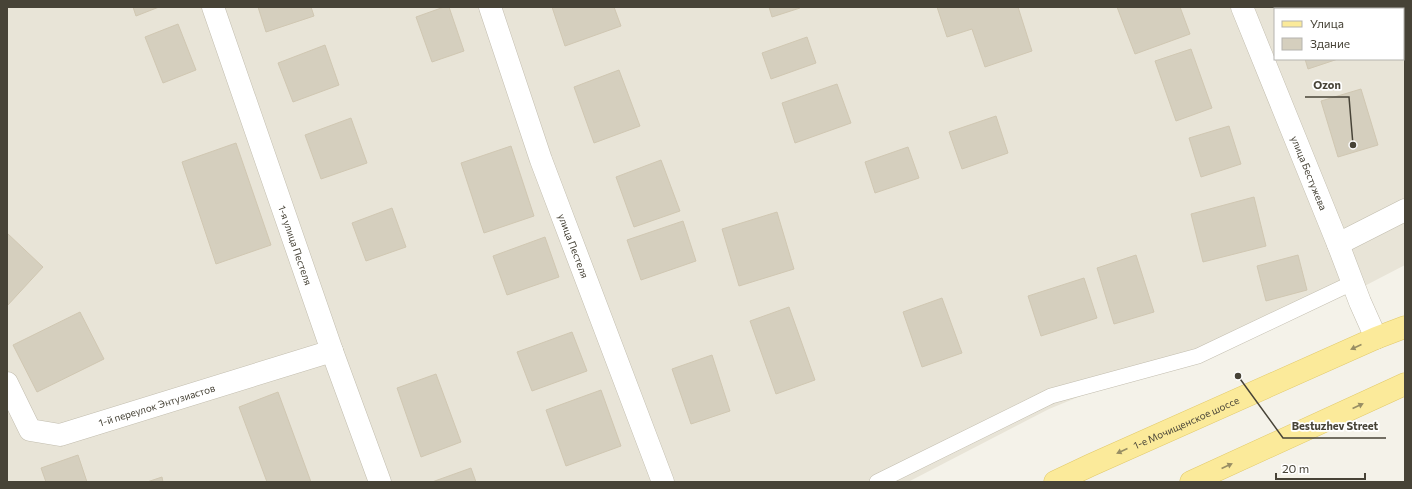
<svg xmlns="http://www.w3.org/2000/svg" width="1412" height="489" viewBox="0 0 1412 489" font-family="Commissioner,sans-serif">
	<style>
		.residential { fill: #e8e4d7; fill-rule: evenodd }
		.building { fill: #d5cfbe; stroke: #d0c7b2 }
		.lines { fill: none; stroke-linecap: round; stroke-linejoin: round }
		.lane-casing { stroke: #c2bdae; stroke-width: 16 }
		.street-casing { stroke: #c2bdae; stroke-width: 23 }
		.primary-casing { stroke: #e1c96a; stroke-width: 23 }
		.lane { stroke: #fff; stroke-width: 15 }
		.street { stroke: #fff; stroke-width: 22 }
		.primary { stroke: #fbea9a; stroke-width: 22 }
		.oneway { fill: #988e64 }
		.labels { text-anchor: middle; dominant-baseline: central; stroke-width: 3.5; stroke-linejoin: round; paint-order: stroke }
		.street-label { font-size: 10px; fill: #474337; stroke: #fff }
		.leader { fill: none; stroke: #474337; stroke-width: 1.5 }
		.callout-dot { fill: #474337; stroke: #fff; stroke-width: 1.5 }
		.callout-label { font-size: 11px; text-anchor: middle; font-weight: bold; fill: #474337; stroke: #fff; stroke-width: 3.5; stroke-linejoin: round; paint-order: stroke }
	</style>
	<rect width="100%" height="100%" fill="#f4f2e9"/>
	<!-- residential -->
	<path class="residential" d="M 7,7 L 1405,7 L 1405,265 L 1351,293 L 1200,347 L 1049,409 L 908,482 L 7,482 ZM 1275,9 L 1403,9 L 1403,59 L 1275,59 Z"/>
	<!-- building -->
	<path class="building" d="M 133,7 L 159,7 L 136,16 Z
		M 258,7 L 311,7 L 314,16 L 266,32 Z
		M 444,7 L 449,7 L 464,51 L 432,62 L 416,17 Z
		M 552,7 L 614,7 L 621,26 L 565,46 Z
		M 769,7 L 800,7 L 800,8 L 772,17 Z
		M 937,7 L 1018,7 L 1032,51 L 985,67 L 972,29 L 947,37 Z
		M 1117,7 L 1180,7 L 1190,34 L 1135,54 Z
		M 178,24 L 196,70 L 163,83 L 145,37 Z
		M 807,37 L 816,63 L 771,79 L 762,53 Z
		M 325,45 L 339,85 L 293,102 L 278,63 Z
		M 1191,49 L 1212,108 L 1176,121 L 1155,61 Z
		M 1305,59 L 1338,59 L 1308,69 Z
		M 619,70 L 640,126 L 594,143 L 574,87 Z
		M 837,84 L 851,123 L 795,143 L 782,103 Z
		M 1361,89 L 1378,145 L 1338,157 L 1321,101 Z
		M 996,116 L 1008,153 L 962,169 L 949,132 Z
		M 351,118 L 367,163 L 321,179 L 305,135 Z
		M 1229,126 L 1241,164 L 1201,177 L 1189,138 Z
		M 236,143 L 271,245 L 216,264 L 182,162 Z
		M 511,146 L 534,216 L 484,233 L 461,163 Z
		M 908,147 L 919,178 L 875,193 L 865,162 Z
		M 661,160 L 680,211 L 634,227 L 616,177 Z
		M 1254,197 L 1266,246 L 1203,262 L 1191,214 Z
		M 392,208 L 406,247 L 366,261 L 352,223 Z
		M 777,212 L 794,269 L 739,286 L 722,229 Z
		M 683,221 L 696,261 L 641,280 L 627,240 Z
		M 7,233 L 43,267 L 7,306 Z
		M 545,237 L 559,277 L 507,295 L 493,256 Z
		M 1136,255 L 1154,312 L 1114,324 L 1097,268 Z
		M 1298,255 L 1307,290 L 1266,301 L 1257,266 Z
		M 1084,278 L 1097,318 L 1041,336 L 1028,296 Z
		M 942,298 L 962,353 L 922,367 L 903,312 Z
		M 789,307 L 815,380 L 776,394 L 750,321 Z
		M 80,312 L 104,359 L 37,392 L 13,345 Z
		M 572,332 L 587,371 L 532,391 L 517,352 Z
		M 712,355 L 730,411 L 691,424 L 672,369 Z
		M 436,374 L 461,442 L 421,457 L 397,388 Z
		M 601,390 L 621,446 L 566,466 L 546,410 Z
		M 278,392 L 311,482 L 267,482 L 239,407 Z
		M 78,455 L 87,482 L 46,482 L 41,468 Z
		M 471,468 L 476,482 L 432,482 Z
		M 162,477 L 163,482 L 147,482 Z"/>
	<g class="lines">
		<defs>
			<path id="lane" d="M 877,482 L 1051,396 L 1198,356 L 1352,283"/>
			<g id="street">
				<path id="s1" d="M 213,7 L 332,351 L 380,482"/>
				<path id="s2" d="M 490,7 L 541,160 L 663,482"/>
				<path id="s3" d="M 1242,7 L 1338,244 L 1360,302 L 1376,338"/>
				<path d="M 1338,244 L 1405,210"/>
				<path id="s4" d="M 7,383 L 30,430 L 60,435 L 332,351"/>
			</g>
			<g id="primary">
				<path id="s5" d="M 1055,482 L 1091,465 L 1376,338 L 1405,327"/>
				<path d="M 1191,482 L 1405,384"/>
			</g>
		</defs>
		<!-- lane casing -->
		<use href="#lane" class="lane-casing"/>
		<!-- street casing -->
		<use href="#street" class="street-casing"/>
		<!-- primary casing -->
		<use href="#primary" class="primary-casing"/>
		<!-- lane -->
		<use href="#lane" class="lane"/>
		<!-- street -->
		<use href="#street" class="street"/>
		<!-- primary -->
		<use href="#primary" class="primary"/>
	</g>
	<!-- one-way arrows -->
	<defs><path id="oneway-solid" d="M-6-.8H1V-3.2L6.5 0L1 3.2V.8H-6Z"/></defs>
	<g class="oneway">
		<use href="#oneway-solid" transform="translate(1356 347) rotate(156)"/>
		<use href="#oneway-solid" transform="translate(1358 406) rotate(-25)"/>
		<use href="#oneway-solid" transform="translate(1122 451) rotate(156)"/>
		<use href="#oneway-solid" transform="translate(1227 466) rotate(-25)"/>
	</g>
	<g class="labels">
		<!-- street labels -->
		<g class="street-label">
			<text stroke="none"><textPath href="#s3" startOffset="179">улица Бестужева</textPath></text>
			<text stroke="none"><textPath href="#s1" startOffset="252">1-я улица Пестеля</textPath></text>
			<text stroke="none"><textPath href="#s2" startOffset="253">улица Пестеля</textPath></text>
			<text stroke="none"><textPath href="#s4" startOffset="184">1-й переулок Энтузиастов</textPath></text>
			<text stroke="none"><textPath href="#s5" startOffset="144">1-е Мочищенское шоссе</textPath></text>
		</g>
	</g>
	<!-- callouts -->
	<path class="leader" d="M1353 145L1349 97H1305M1238 376L1283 438H1386"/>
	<g class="callout-dot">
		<circle cx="1353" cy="145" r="4"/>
		<circle cx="1238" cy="376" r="4"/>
	</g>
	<g class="callout-label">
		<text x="1327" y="89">Ozon</text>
		<text x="1335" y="430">Bestuzhev Street</text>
	</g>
	<!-- border -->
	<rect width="1412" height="489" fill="none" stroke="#474337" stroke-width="16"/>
	<!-- legend -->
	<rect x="1274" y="8" width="130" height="52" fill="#ffffff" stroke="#b5b4af"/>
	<rect x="1282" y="21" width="20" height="6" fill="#fbea9a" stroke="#b5b4af"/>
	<text x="1310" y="28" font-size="12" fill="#474337">Улица</text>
	<rect x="1282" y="38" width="20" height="12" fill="#d5cfbe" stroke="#b5b4af"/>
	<text x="1310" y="48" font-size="12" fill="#474337">Здание</text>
	<!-- scale -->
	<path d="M1276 473v6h89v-6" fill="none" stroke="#474337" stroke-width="2"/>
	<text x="1282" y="473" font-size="12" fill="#474337" stroke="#ffffff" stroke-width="3" paint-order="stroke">20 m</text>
</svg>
